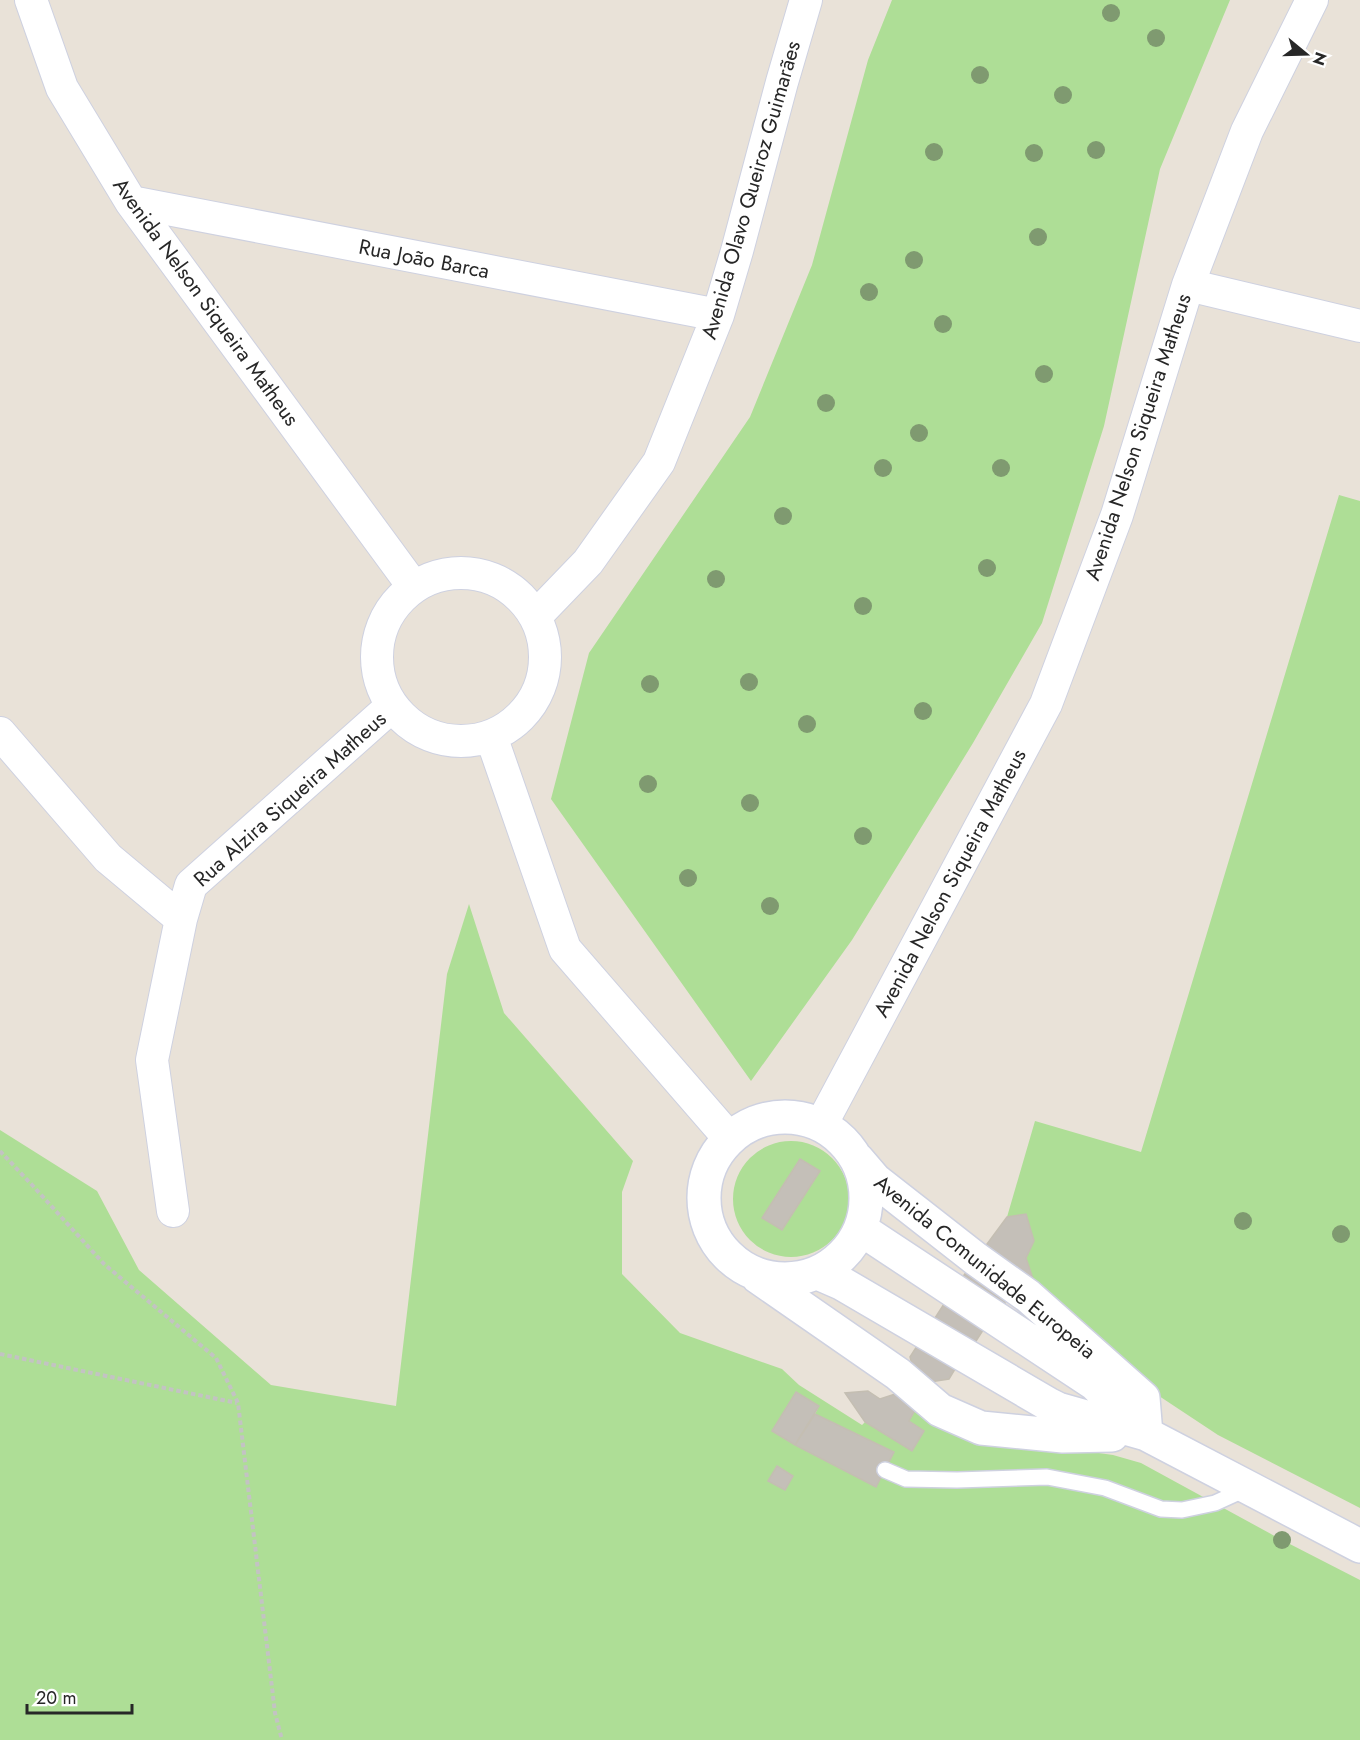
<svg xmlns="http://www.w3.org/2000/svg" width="1360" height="1740" viewBox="0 0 1360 1740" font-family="Jost,sans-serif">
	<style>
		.green { fill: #aede96; fill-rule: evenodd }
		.building { fill: #c4bfb8; stroke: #c4beb2; stroke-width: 1.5 }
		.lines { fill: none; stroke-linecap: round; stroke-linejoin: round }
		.service-casing { stroke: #ced1e0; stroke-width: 18 }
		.minor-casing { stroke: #ced1e0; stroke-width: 34 }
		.tertiary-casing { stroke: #ced1e0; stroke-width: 36 }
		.path { stroke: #c3c3c3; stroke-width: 4; stroke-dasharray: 4.5 3; stroke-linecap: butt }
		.service { stroke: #fff; stroke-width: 15 }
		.minor { stroke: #fff; stroke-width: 32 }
		.tertiary { stroke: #fff; stroke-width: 33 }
		.tree { fill: #7f9a70 }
		.labels { text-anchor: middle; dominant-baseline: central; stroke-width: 5; stroke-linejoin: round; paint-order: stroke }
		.street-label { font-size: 21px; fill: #272727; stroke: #fff }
	</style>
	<rect width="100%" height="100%" fill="#e9e2d8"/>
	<!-- green -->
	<path class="green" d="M 892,0 L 1230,0 L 1160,169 L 1104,426 L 1042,623 L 973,743 L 852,940 L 751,1081 L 551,799 L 589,653 L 750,417 L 812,265 L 868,60 Z
		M 1339,495 L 1360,501 L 1360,1508 L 1218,1435 L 1156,1394 L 1034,1282 L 1026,1258 L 1034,1241 L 1026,1215 L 1007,1217 L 1035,1121 L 1141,1152 Z
		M 469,904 L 504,1013 L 633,1161 L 622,1192 L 622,1274 L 680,1333 L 782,1369 L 799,1385 L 862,1425 L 865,1422 L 912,1450 L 924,1431 L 909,1421 L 915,1411 L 930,1423 L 1056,1447 L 1113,1455 L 1141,1463 L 1282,1540 L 1360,1580 L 1360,1740 L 0,1740 L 0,1130 L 97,1191 L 139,1270 L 271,1385 L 396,1406 L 447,974 ZM 796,1392 L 819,1406 L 815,1414 L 894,1452 L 876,1487 L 795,1445 L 772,1431 Z
		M733 1199a58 58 0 1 1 116 0a58 58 0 1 1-116 0Z"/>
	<!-- building -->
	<path class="building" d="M 800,1159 L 820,1171 L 782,1230 L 762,1218 Z
		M 1026,1214 L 1034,1241 L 1026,1258 L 1034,1282 L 1004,1298 L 1009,1323 L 985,1327 L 976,1341 L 978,1361 L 958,1364 L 949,1379 L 917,1384 L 910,1357 L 953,1290 L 1007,1217 Z
		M 868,1391 L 880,1399 L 901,1392 L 919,1403 L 909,1421 L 924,1431 L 912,1451 L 865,1422 L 845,1393 Z
		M 796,1392 L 819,1406 L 795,1445 L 772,1431 Z
		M 815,1414 L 894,1452 L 876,1487 L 795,1445 Z
		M 777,1466 L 793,1476 L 785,1490 L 768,1481 Z"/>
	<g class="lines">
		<defs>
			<path id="service" d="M 885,1470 L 906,1479 L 957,1480 L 1047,1477 L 1105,1488 L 1161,1509 L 1182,1510 L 1215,1503 L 1248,1488"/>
			<path id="minor" d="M 31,0 L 62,88 L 131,202 L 413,586
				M 131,202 L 718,315
				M 1188,285 L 1360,326
				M377 657a84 84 0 1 1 168 0a84 84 0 1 1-168 0Z
				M 535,617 L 588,562 L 659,462 L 718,315 L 737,251 L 782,82 L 806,0
				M 0,733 L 108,858 L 181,919
				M 491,736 L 565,949 L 729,1138
				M 821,1125 L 1046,704 L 1117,515 L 1188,285 L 1247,131 L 1312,0
				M 173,1211 L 152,1060 L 181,919 L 191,885 L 392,706"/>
			<path id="tertiary" d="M704 1198a81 81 0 1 1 162 0a81 81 0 1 1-162 0Z
				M 857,1159 L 875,1180 L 976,1259 L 1028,1296 L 1143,1398 L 1146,1434
				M 862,1230 L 1095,1384 L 1117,1406
				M 818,1273 L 841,1283 L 1048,1404 L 1058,1409 L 1146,1434 L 1360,1546
				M 758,1277 L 898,1374 L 940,1410 L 981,1428 L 1063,1436 L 1112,1435"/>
		</defs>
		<!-- service casing -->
		<use href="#service" class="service-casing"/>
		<!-- minor casing -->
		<use href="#minor" class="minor-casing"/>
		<!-- tertiary casing -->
		<use href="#tertiary" class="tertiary-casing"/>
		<!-- path -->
		<path class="path" d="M 0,1151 L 33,1186 L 104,1264 L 216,1358 L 238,1403 L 275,1713 L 282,1740
			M 0,1354 L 237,1403"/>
		<!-- service -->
		<use href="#service" class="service"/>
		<!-- minor -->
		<use href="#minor" class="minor"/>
		<!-- tertiary -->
		<use href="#tertiary" class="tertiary"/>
	</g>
	<!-- trees -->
	<g class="tree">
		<circle cx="1111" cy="13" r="9"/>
		<circle cx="1156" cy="38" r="9"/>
		<circle cx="980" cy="75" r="9"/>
		<circle cx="1063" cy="95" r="9"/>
		<circle cx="1096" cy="150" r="9"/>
		<circle cx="934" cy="152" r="9"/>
		<circle cx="1034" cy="153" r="9"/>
		<circle cx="1038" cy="237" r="9"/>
		<circle cx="914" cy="260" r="9"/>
		<circle cx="869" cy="292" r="9"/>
		<circle cx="943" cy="324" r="9"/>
		<circle cx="1044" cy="374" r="9"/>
		<circle cx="826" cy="403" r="9"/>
		<circle cx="919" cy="433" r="9"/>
		<circle cx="883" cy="468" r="9"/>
		<circle cx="1001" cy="468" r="9"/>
		<circle cx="783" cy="516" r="9"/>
		<circle cx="987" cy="568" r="9"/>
		<circle cx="716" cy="579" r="9"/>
		<circle cx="863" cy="606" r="9"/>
		<circle cx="749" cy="682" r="9"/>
		<circle cx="650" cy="684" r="9"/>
		<circle cx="923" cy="711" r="9"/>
		<circle cx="807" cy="724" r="9"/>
		<circle cx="648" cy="784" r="9"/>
		<circle cx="750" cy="803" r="9"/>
		<circle cx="863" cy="836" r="9"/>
		<circle cx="688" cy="878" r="9"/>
		<circle cx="770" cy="906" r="9"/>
		<circle cx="1243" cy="1221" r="9"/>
		<circle cx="1341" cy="1234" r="9"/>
		<circle cx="1282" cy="1540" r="9"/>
	</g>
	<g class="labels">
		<!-- street labels -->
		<g class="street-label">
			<text transform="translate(751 190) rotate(-74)">Avenida Olavo Queiroz Guimarães</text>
			<text transform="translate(424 259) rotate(11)">Rua João Barca</text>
			<text transform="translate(206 302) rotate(54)">Avenida Nelson Siqueira Matheus</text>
			<text transform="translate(1138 437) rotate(-72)">Avenida Nelson Siqueira Matheus</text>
			<text transform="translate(290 799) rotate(-42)">Rua Alzira Siqueira Matheus</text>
			<text transform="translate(950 883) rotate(-62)">Avenida Nelson Siqueira Matheus</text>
			<text transform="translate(985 1267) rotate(39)">Avenida Comunidade Europeia</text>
		</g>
	</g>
	<!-- north arrow -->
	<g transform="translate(1306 54) rotate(109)" stroke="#ffffff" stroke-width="4.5" paint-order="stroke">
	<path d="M0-4.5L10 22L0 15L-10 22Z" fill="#272727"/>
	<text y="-9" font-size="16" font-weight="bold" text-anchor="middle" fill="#272727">N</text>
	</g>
	<!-- scale -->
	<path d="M27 1704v9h105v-9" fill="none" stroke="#272727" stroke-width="3"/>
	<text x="36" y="1704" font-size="18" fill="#272727" stroke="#ffffff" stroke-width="4.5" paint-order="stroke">20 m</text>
</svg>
